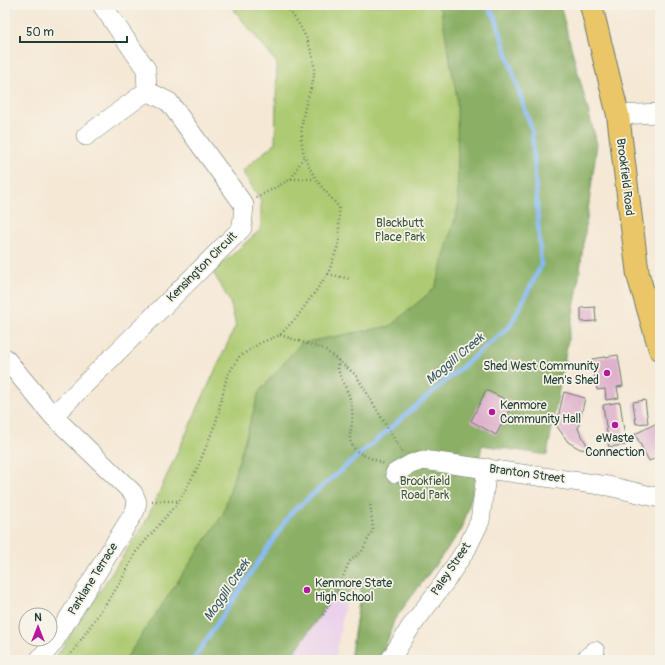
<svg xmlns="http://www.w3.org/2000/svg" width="665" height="665" viewBox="0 0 665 665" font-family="Pangolin,sans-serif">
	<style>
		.built { fill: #ebd1eb }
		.green { fill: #aecb73; stroke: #668454 }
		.forest { fill: #8aaf65; stroke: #54764c }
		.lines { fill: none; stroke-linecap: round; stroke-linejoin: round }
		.stream { stroke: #87b9f4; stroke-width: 4.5 }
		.building { fill: #deb2cc }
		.minor-casing { stroke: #6a796c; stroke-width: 20 }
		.major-casing { stroke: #6a796c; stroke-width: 24 }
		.path { stroke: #6a796c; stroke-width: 2.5; stroke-dasharray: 1 3; stroke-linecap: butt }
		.minor { stroke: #fff; stroke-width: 19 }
		.major { stroke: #ebc669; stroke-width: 22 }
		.poi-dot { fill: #b5179e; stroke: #f7f3e8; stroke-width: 1.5 }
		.labels { text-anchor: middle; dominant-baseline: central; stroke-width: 3.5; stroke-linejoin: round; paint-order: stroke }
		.street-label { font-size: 12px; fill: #1f3d34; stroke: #f7f3e8 }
		.park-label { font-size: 12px; fill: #3c5941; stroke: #f7f3e8 }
		.poi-label { font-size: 12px; fill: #1f3d34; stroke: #f7f3e8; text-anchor: start }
		.water-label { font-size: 13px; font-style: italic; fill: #395c64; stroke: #f7f3e8 }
	</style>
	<rect width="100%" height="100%" fill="#f7f3e8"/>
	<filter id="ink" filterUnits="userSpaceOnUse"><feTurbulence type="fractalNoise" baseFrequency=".025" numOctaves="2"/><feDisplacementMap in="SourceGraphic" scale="8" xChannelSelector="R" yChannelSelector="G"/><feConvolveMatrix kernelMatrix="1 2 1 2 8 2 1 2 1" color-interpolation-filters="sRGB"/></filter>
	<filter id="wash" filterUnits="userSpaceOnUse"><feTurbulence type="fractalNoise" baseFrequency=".012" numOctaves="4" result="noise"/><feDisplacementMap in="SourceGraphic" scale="16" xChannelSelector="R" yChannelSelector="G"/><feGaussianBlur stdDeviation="0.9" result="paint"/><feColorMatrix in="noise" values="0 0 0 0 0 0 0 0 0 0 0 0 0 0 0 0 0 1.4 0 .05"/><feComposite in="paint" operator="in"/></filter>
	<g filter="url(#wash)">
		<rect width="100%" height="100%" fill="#f5e8d5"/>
		<!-- built -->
		<path class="built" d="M 360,521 L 335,660 L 214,660 Z"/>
		<!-- green -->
		<path class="green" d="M 230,5 L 486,5 L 532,131 L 385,432 L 473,491 L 462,529 L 394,620 L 381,660 L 350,660 L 385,433 L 193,660 L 54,660 L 145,523 L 236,325 L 230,302 L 213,272 L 261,229 L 261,201 L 242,171 L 275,143 L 277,63 Z"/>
		<!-- forest -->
		<path class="forest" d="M 437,5 L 560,5 L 597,144 L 577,292 L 547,455 L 482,445 L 473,491 L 462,529 L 394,620 L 381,660 L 350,660 L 362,588 L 331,599 L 289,660 L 125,660 L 223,514 L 259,392 L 301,343 L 390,326 L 435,288 L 458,208 L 457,98 L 441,11 Z"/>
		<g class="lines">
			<!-- stream -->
			<path class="stream" d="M 193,660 L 291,513 L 510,326 L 541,266 L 532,131 L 495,17 L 486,5"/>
		</g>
		<g id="blocks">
			<!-- building -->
			<path class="building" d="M 595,307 L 596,321 L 581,322 L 581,308 Z
				M 618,355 L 623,386 L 617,387 L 619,398 L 606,400 L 605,389 L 597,390 L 592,359 Z
				M 486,390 L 513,403 L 496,435 L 471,421 Z
				M 564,392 L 585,398 L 578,429 L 590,450 L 580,449 L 568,442 L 556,425 Z
				M 645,400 L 648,423 L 636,424 L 633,402 Z
				M 620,402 L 626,445 L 609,447 L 603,405 Z
				M 657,423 L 660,428 L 660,456 L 649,461 L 635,434 Z"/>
		</g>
	</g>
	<g filter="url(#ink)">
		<use href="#blocks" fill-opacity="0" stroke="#6a796c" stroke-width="1"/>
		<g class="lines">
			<defs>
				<path id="minor" d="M 618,115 L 660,113
					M 86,136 L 147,91
					M 5,358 L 53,416 L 242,228 L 244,205 L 169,102 L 147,91 L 146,69 L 102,5
					M 395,473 L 411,464 L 423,460 L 608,486 L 660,498
					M 39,660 L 53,643 L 135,511 L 137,502 L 133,493 L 53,416
					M 390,660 L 410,628 L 444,583 L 467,548 L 480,521 L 487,468
					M 585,660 L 595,651"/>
				<path id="major" d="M 591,5 L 618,115 L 638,275 L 660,349"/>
			</defs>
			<!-- minor casing -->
			<use href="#minor" class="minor-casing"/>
			<!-- major casing -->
			<use href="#major" class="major-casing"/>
			<!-- path -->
			<path class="path" d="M 291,179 L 315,179
				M 256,198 L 291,179 L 304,156
				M 328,274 L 350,279
				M 280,335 L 324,349 L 356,375 L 402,452
				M 338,360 C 335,374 349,389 351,403 C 352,409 353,417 352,422 C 351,432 347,439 354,448 C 358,455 376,459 383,464
				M 152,501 L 179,501
				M 323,615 L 340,585 L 349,562 L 362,551 L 373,530 L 370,502
				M 67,660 L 120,583 L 136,552 L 179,501 L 197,469 L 216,422 L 227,376 L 239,357 L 260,343 L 280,335 L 297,317 L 328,274 L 339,243 L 339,207 C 325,191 312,177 305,157 C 300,144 301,126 304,112 C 307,96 316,81 314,65 C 311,42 299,22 285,5"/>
			<!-- minor -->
			<use href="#minor" class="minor"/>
			<!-- major -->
			<use href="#major" class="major"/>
		</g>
	</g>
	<!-- markers -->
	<g class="poi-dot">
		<circle cx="607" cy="373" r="4"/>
		<circle cx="492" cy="412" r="4"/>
		<circle cx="615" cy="425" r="4"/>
		<circle cx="307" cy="590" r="4"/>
	</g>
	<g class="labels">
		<!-- street labels -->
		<g class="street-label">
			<text transform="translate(625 177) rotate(83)">Brookfield Road</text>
			<text transform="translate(202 267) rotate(-45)">Kensington Circuit</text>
			<text transform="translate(527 474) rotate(8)">Branton Street</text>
			<text transform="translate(451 569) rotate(-56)">Paley Street</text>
			<text transform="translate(93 579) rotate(-58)">Parklane Terrace</text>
		</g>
		<!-- park labels -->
		<g class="park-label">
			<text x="400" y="223">Blackbutt<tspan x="400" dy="14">Place Park</tspan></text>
			<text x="425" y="481">Brookfield<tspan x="425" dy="14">Road Park</tspan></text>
		</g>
		<!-- poi labels -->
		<g class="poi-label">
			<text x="599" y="366" text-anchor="end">Shed West Community<tspan x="599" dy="14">Men's Shed</tspan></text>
			<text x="500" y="405">Kenmore<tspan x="500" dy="14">Community Hall</tspan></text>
			<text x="615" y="438" text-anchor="middle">eWaste<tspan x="615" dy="14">Connection</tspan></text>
			<text x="315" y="583">Kenmore State<tspan x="315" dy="14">High School</tspan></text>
		</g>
		<!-- water labels -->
		<g class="water-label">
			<text transform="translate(455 359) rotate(-40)">Moggill Creek</text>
			<text transform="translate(227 590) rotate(-56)">Moggill Creek</text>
		</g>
	</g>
	<!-- margin -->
	<rect width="665" height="665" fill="none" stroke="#f7f3e8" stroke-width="20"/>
	<!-- north arrow -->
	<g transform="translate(38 627)"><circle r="19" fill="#f7f3e8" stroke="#a1aaa0"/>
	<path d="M0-3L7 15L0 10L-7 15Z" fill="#b5179e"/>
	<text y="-6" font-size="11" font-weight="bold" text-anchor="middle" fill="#1f3d34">N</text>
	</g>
	<!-- scale -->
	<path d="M20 36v6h107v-6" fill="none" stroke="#1f3d34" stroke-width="2"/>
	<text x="26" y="36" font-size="12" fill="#1f3d34" stroke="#f7f3e8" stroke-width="3" paint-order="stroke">50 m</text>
</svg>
